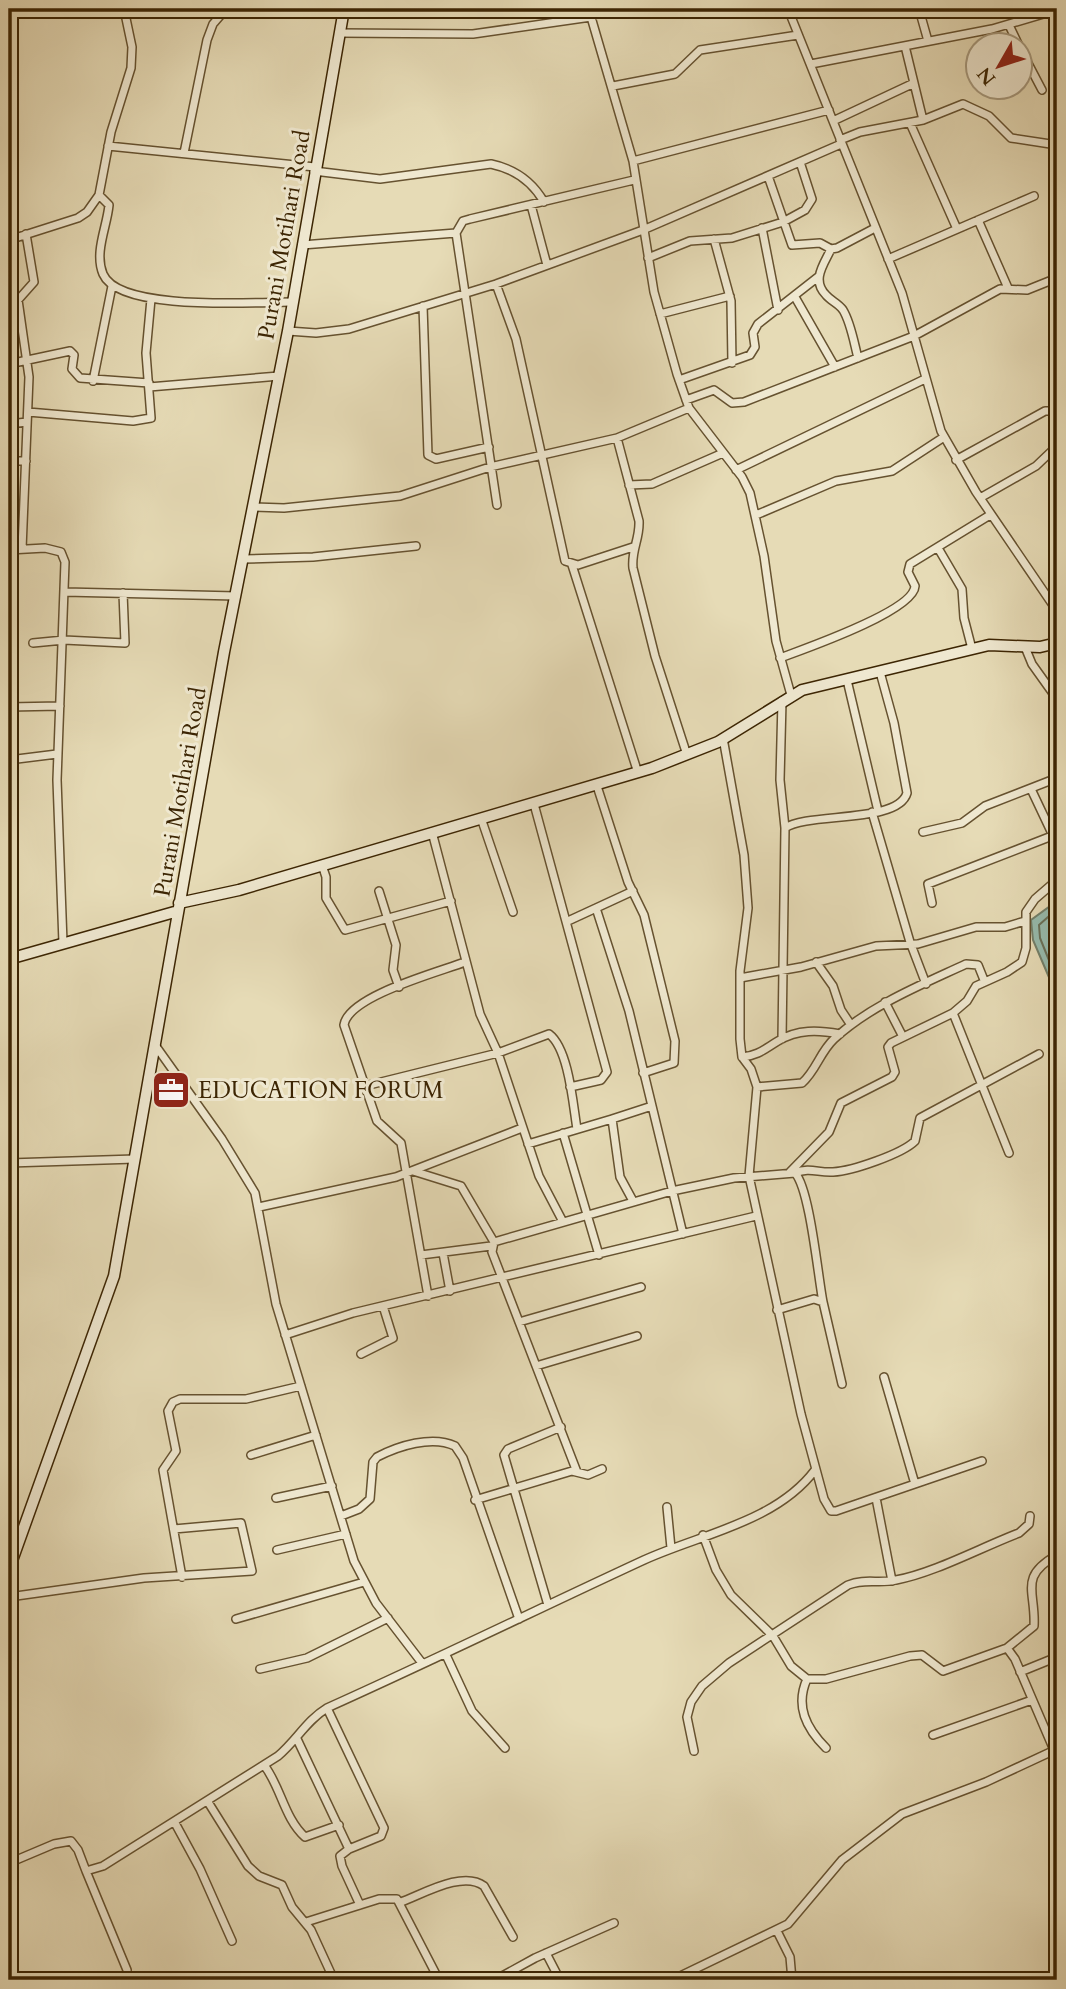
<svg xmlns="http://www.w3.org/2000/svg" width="1066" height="1989" viewBox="0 0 1066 1989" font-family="Cardo,serif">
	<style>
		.water { fill: #96bbad; stroke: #727f69; stroke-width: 2 }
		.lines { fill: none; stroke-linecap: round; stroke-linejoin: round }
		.shore { stroke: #697058; stroke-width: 2 }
		.street-casing { stroke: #665230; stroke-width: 10 }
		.secondary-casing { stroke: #3c2503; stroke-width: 13 }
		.street { stroke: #efe8d0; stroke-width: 7 }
		.secondary { stroke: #efe8d0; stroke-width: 10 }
		.labels { text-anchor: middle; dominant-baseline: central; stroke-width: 6; stroke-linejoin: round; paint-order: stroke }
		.street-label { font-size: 23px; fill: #3c2503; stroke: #efe8d0 }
		.poi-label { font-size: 23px; fill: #3c2503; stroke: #efe8d0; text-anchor: start }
	</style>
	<rect width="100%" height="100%" fill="#e6dbb6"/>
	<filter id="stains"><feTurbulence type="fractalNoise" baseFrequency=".00286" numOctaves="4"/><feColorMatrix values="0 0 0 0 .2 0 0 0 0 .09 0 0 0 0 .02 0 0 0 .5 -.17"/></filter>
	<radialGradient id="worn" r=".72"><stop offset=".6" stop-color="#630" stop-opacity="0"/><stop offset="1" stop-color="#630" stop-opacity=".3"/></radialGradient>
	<!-- water -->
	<path class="water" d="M 1057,901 L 1057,996 L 1033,940 L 1031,920 Z"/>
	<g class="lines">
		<!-- shore -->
		<path class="shore" d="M 1057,909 L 1039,925 L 1040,938 L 1057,980"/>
		<defs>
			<path id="street" d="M 788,9 L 902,293 L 941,431 L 976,492 L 1057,611
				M 919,9 L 928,41
				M 591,17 L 633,161 L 654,292 L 677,374 L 689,408 L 742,477 L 750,493 L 764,556 L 776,641 L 791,695
				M 1009,25 L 1019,46
				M 339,33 L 473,34 L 591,17 L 605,9
				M 905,46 L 923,120
				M 1020,48 L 1042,90
				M 811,64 L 992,29 L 1057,10
				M 613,86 L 675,74 L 700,50 L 798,35
				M 833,121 L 914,83
				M 910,123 L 957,229
				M 840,140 L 860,132 L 923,120 L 963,104 L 989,116 L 1011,138 L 1057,145
				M 108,146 L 315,167
				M 184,153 L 207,40 L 213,24 L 226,9
				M 633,161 L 829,110
				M 314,171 L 380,179 L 491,164 C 515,169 532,181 544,202
				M 768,176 L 792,245 L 820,243 L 831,249 L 837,248 L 875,228
				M 99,195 L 109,205 C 107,227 94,252 103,274 C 119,312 255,302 293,302
				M 531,205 L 547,265
				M 978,220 L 1008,288
				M 762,228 L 778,310
				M 714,239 L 731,301 L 732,363
				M 9,240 L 78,218 L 87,212 L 99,195 L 111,132 L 131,68 L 132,47 L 124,9
				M 302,245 L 456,233
				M 831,249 C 824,264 811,280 826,295 C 831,301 838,303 843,310 C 851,323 854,343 858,358
				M 648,258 L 690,241 L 732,238 L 783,222 L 805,210 L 812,199 L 800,162
				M 888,259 L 1034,196
				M 496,284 L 516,339 L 565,561 L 578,565 L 633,547
				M 795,297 L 835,367
				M 423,306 L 428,455 L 436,459 L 489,447
				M 660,314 L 730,296
				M 288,331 L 316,333 L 349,329 L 496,284 L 643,230 L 841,144
				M 9,364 L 70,351 L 74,355 L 72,369 L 80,378 L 149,383
				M 679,380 L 750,355 L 755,347 L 753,333 L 758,324 L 818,277
				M 93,381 L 112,286
				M 149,387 L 279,376
				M 686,400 L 714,390 L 732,403 L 744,402 L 914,336 L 1000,289 L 1027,290 L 1057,278
				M 28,412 L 133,421 L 151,418 L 146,353 L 151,299
				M 9,424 L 27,422
				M 617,438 L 639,521 C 640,539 631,550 633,568 L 655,656 L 687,755
				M 956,460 L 1045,411 L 1057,411
				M 9,461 L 26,461
				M 736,470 L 925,379
				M 629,485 L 652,484 L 723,453
				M 980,498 L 1036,466 L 1057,446
				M 497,505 L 456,233 L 463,221 L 470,219 L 634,180
				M 254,507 L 284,508 L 400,496 L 490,467 L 617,438 L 689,408
				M 756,515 L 836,481 L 892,471 L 944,437
				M 938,548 L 962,589 L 964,618 L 972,649
				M 22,549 L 29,377 L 18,300 L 34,282 L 26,234
				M 9,550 L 45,548 L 61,552 L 65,562 L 57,780 L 63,943
				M 243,559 L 313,557 L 416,546
				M 572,565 L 638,773
				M 65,592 L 236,596
				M 33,643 L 64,640 L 125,643 L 123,593
				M 1025,647 L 1032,664 L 1057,699
				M 780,658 C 804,649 914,611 915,586 L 908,572 L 910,564 L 990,515
				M 847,680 L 878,811
				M 782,701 L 780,780 L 785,828
				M 9,707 L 60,706
				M 723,738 L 744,855 L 748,908 L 740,971 L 740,1039 L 742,1057 L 751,1069 L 757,1087 L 749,1176 L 801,1414 L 824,1499 L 831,1511 L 836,1511 L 982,1461
				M 9,760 L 57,754
				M 597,786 L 628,882 L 644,915 L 675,1041 L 674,1063 L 643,1073
				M 1031,789 L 1057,844
				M 534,804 L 607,1072 L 601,1080 L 570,1087
				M 872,812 L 910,942 L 926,984
				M 481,818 L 513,912
				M 432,832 L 480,1014 L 498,1053 L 539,1176 L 562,1220
				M 923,832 L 962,823 L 985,806 L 1057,778
				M 322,865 L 326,877 L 326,898 L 345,930 L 451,901
				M 379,891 L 396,945 L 393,970 L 399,987
				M 932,903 L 928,884 L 1052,836
				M 596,908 L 629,1011 L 683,1234
				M 568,921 L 633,891
				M 816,962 L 833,986 L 841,1010 L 851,1025
				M 740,978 L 801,967 L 876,946 L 918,944 L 976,927 L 1005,927 L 1025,921
				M 885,1002 L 903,1037
				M 953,1013 L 1009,1153
				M 782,1039 L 785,828 C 808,812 898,824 907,793 L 894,723 L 880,672
				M 155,1045 L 222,1139 L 255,1193 L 276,1304 L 354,1561 L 376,1603 L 422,1663
				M 742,1057 C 758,1056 766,1048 778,1041 C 798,1029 818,1030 840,1034
				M 365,1086 L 498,1053 L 549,1034 C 569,1049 573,1105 577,1129
				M 757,1087 L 802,1083 C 816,1071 820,1052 834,1039 C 871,1005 921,985 966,964 L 978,965 L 984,980
				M 563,1133 L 599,1255
				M 528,1144 L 612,1119
				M 9,1163 L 135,1159
				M 413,1171 L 461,1186 L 494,1242
				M 790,1172 L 829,1132 L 841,1103 L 892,1077 L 895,1072 L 888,1047 L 891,1043 L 953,1013 L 967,1001 L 976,986 L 1007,972 L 1022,962 L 1026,948 L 1026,912 L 1035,899 L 1057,880
				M 795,1173 C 810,1167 818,1173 833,1172 C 852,1171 902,1154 915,1141 L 920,1118 L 1039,1054
				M 633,1201 L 620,1177 L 612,1119 L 652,1106
				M 259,1207 L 396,1177 L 522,1128
				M 443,1253 L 450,1291
				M 421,1255 L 491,1246
				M 428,1296 L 401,1143 L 377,1121 L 344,1025 C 348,996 439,972 465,962
				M 777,1310 L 814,1299 L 823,1302 L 842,1384
				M 519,1322 L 641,1287
				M 285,1335 L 353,1313 L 756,1216
				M 361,1354 L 393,1338 L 383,1306
				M 536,1366 L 637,1336
				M 884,1377 L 915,1484
				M 251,1455 L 316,1435
				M 577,1472 L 492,1252 L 494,1242 L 672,1191 L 734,1178 L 795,1173 C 810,1189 818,1277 823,1302
				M 276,1498 L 332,1486
				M 876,1498 L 892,1581
				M 475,1500 L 572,1471 L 588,1475 L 602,1469
				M 667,1507 L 671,1548
				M 341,1516 L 359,1509 L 370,1499 L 373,1462 L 377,1457 C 398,1446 432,1435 455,1446 L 463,1458 L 519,1619
				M 703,1535 L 716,1570 L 731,1595 L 773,1636 L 791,1666 L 807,1679 L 826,1679 L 910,1656 L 922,1655 L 943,1671 L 1007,1648 L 1015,1659 L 1054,1750
				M 277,1550 L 346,1534
				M 182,1577 L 163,1470 L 176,1451 L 168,1411 L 173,1402 L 180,1399 L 246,1399 L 301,1386
				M 9,1597 L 144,1578 L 252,1571 L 241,1523 L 174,1529
				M 548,1605 L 504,1455 L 508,1449 L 561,1427
				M 236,1619 L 364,1582
				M 1007,1648 L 1034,1626 C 1036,1591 1018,1577 1057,1555
				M 446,1655 L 472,1711 L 505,1748
				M 260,1669 L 307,1658 L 388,1618
				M 1020,1672 L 1057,1657
				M 807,1679 C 795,1706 806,1728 826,1748
				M 327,1708 L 384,1828 L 381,1836 L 349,1849 L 340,1856 L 342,1866 L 360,1905
				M 933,1735 L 1032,1700
				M 297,1739 L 349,1849
				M 694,1751 L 687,1717 L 691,1702 L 702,1686 L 729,1663 L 848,1585 C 865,1578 879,1584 896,1580 C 934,1573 982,1547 1019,1533 L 1029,1524 L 1030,1516
				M 264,1765 C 281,1787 284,1818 305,1837 L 339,1825
				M 208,1802 L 248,1866 L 259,1876 L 282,1885 L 292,1907 L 311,1930 L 334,1980
				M 175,1823 L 200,1869 L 232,1941
				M 9,1863 L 54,1844 L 71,1841 L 78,1850 L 86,1871 L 103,1866 L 278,1756 C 296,1741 307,1720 327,1708 C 434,1660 538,1609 644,1560 C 701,1534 776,1522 815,1470
				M 86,1871 L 127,1970
				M 401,1902 C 423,1894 463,1870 484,1886 L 513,1937
				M 306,1922 L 379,1899 L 397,1899 L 439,1980
				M 777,1931 L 790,1957 L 792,1980
				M 546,1953 L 560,1980
				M 495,1980 L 535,1958 L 614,1923
				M 672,1980 L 788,1924 L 842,1860 L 902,1814 L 986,1782 L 1057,1749"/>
			<path id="secondary" d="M 179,903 L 239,890 L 652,768 L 718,742 L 802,690 L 989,645 L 1040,647 L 1057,643
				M 9,959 L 178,911
				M 9,1569 L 114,1276 L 224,652 L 288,331 L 344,9"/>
		</defs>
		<!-- street casing -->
		<use href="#street" class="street-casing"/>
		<!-- secondary casing -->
		<use href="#secondary" class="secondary-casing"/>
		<!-- street -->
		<use href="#street" class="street"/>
		<!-- secondary -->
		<use href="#secondary" class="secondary"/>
	</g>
	<!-- icons -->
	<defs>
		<symbol id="office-square" viewBox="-11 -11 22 22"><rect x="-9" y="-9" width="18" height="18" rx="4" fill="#8f2418" stroke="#efe8d0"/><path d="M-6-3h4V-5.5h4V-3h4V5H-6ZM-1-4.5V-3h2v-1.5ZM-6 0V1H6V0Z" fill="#fff"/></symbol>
	</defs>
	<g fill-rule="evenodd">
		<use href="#office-square" x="149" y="1068" width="44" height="44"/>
	</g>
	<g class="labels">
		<!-- street labels -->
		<g class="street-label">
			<text transform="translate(284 235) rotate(-80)">Purani Motihari Road</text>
			<text transform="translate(180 792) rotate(-80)">Purani Motihari Road</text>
		</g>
		<!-- poi labels -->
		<g class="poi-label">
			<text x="198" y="1090">EDUCATION FORUM</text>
		</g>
	</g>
	<!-- margin -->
	<rect width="1066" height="1989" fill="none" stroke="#e6dbb6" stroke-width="35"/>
	<rect x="10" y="10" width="1045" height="1968" fill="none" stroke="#3c2503" stroke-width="3.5"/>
	<rect x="18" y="18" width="1031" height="1954" fill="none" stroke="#3c2503" stroke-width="2"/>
	<!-- north arrow -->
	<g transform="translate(999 66) rotate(231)"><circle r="33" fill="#efe8d0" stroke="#a79a7e" stroke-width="2"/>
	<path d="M0-5L12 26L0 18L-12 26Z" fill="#8f2418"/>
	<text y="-10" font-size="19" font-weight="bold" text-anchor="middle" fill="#3c2503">N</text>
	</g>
	<rect width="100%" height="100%" filter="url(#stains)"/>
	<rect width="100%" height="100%" fill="url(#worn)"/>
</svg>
